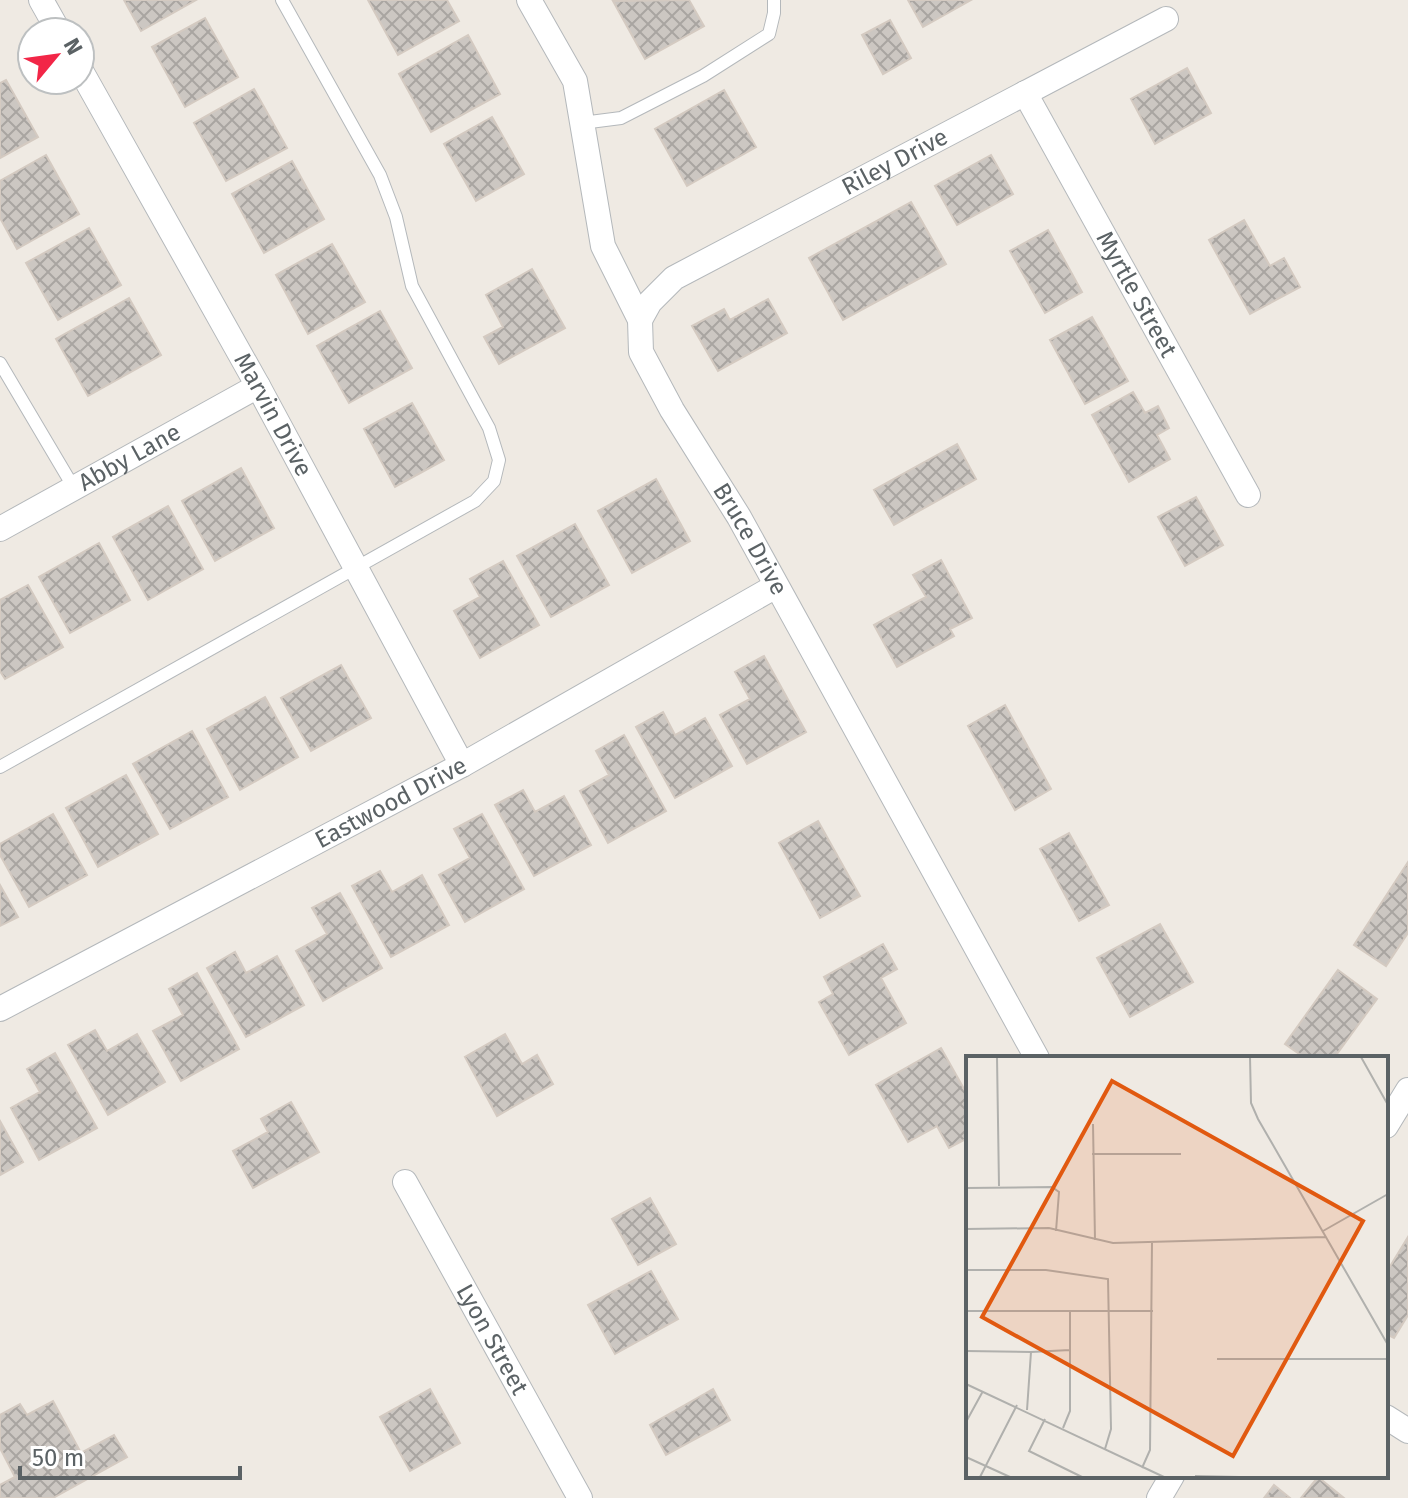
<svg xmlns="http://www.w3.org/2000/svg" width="1408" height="1498" viewBox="0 0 1408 1498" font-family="'Fira Sans',sans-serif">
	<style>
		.building { fill: url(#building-cross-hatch); stroke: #d4cac1; stroke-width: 2 }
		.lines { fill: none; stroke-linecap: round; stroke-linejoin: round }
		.service-casing { stroke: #b4b8bb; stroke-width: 14 }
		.minor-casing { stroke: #b4b8bb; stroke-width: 26 }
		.service { stroke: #fff; stroke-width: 12 }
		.minor { stroke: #fff; stroke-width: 24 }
		.labels { text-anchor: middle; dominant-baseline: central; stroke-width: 8; stroke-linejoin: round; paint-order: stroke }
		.street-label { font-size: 24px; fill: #5b6265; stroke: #fff }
		.inset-road { fill: none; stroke: #b0b0ad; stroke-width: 2 }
		.view { fill: #e15910; fill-opacity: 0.15; stroke: #e15910; stroke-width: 4 }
		.inset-edge { fill: none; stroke: #5b6265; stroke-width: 4 }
	</style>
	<defs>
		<pattern id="building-cross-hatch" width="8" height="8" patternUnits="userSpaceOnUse" patternTransform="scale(2)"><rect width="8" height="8" fill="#ccc7c2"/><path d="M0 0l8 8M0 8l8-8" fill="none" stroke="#a9a5a1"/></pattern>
	</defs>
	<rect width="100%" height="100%" fill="#efeae3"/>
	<!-- building -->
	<path class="building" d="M 124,0 L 196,0 L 141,31 Z
		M 368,0 L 447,0 L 459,21 L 398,55 Z
		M 689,0 L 704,26 L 645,59 L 613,1 Z
		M 908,0 L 971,0 L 923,27 Z
		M 205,18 L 238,77 L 185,107 L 152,47 Z
		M 890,20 L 911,58 L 883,74 L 862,35 Z
		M 468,35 L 500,94 L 431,132 L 399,74 Z
		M 1187,68 L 1211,113 L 1155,144 L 1131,99 Z
		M 6,80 L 38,137 L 0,158 L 0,83 Z
		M 254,89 L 287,148 L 226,181 L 194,123 Z
		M 724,90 L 756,147 L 687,186 L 655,129 Z
		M 492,117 L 524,174 L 476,201 L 444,144 Z
		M 46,155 L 79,214 L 17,249 L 0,218 L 0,181 Z
		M 991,155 L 1013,194 L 957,225 L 935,186 Z
		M 292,161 L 324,219 L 264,253 L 232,194 Z
		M 911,202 L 946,264 L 843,320 L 809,258 Z
		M 1244,220 L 1270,266 L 1284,258 L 1300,287 L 1250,314 L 1209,240 Z
		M 89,228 L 121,285 L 58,320 L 26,263 Z
		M 1048,230 L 1082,292 L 1045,313 L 1010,251 Z
		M 332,244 L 365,302 L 308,334 L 276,275 Z
		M 532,269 L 565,328 L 499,364 L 484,337 L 503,327 L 486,295 Z
		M 129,298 L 161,355 L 88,396 L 56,339 Z
		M 768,299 L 787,333 L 718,371 L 692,326 L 724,309 L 730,320 Z
		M 380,311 L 412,368 L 349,403 L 317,346 Z
		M 1092,317 L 1128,381 L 1085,404 L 1050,340 Z
		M 1133,392 L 1145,413 L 1158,406 L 1169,428 L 1157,435 L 1170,459 L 1129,482 L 1092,415 Z
		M 412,403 L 444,460 L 395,487 L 364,429 Z
		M 957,444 L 976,479 L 894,525 L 874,490 Z
		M 241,468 L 274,528 L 215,561 L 182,501 Z
		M 656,479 L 690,541 L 632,573 L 598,511 Z
		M 1196,497 L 1223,545 L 1185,566 L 1158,517 Z
		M 168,506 L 203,569 L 148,600 L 113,537 Z
		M 575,524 L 609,585 L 551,617 L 517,556 Z
		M 99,543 L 130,600 L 70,633 L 39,577 Z
		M 941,560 L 972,618 L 950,629 L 954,636 L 897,667 L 874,625 L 926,597 L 913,575 Z
		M 503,561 L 539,625 L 480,658 L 454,611 L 480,597 L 470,579 Z
		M 28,585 L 63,647 L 5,679 L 0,671 L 0,600 Z
		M 764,656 L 806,732 L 747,764 L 720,715 L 750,699 L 735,672 Z
		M 341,665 L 371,718 L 311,751 L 281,698 Z
		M 265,697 L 298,757 L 240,790 L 207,729 Z
		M 1005,705 L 1051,789 L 1015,810 L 968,726 Z
		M 663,712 L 675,735 L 705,718 L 732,766 L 675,798 L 636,727 Z
		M 192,731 L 228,797 L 170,829 L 133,764 Z
		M 624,735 L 666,811 L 608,843 L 580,791 L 609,775 L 596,751 Z
		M 126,775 L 158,834 L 98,867 L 66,808 Z
		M 523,790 L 535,812 L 564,796 L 591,845 L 534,876 L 495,805 Z
		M 53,814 L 87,875 L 29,907 L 0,855 L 0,844 Z
		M 482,814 L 524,889 L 465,922 L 439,875 L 470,858 L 454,829 Z
		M 818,821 L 860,896 L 820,918 L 779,843 Z
		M 1069,833 L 1109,905 L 1079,921 L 1040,849 Z
		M 1408,862 L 1408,933 L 1386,966 L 1354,945 Z
		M 380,871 L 392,892 L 422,875 L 449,925 L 391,957 L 352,886 Z
		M 0,885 L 18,917 L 0,926 Z
		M 340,893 L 382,968 L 323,1001 L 296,951 L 327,934 L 312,908 Z
		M 1160,924 L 1193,982 L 1130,1017 L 1097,958 Z
		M 883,944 L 897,969 L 881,978 L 906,1023 L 849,1055 L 819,1002 L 833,994 L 824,977 Z
		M 235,952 L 246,973 L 277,956 L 304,1005 L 246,1037 L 207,968 Z
		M 1338,970 L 1377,999 L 1334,1058 L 1305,1058 L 1285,1044 Z
		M 197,973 L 239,1049 L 181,1081 L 153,1031 L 183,1015 L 169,989 Z
		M 95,1030 L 107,1051 L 137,1034 L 165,1082 L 108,1115 L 68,1045 Z
		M 505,1034 L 522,1064 L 537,1055 L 553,1084 L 497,1116 L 465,1057 Z
		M 941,1048 L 968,1096 L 968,1138 L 949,1148 L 937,1126 L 908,1142 L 876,1085 Z
		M 55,1053 L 97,1128 L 39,1160 L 11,1108 L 40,1092 L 27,1069 Z
		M 291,1102 L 319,1152 L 253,1188 L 233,1151 L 268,1132 L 261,1119 Z
		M 0,1121 L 23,1162 L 0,1175 Z
		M 650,1198 L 676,1244 L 638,1265 L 612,1219 Z
		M 1408,1237 L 1408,1315 L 1394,1338 L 1386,1334 L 1386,1273 Z
		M 651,1271 L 678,1319 L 615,1354 L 588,1305 Z
		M 430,1389 L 460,1443 L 410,1471 L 380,1417 Z
		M 713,1389 L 730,1420 L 666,1455 L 650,1425 Z
		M 53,1401 L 81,1453 L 114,1435 L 127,1457 L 53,1498 L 0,1498 L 0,1485 L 15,1477 L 0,1448 L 0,1415 L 20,1404 L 27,1415 Z
		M 1318,1477 L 1344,1498 L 1301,1498 Z
		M 1274,1485 L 1290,1498 L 1264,1498 Z"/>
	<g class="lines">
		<defs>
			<path id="service" d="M 582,123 L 621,118 L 703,76 L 769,34 L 774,13 L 774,0
				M 0,363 L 74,488
				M 0,767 L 475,501 L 494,481 L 499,460 L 489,428 L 412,286 L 396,217 L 380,175 L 282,0"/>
			<g id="minor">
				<path d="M 41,0 L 59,32"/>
				<path id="s1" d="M 529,0 L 575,81 L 603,246 L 640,320 L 641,352 L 672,410 L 739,517 L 1037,1058"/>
				<path id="s2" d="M 80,69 L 258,386 L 462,765"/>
				<path id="s3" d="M 1025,93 L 1248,495"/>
				<path id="s4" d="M 640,320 L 650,302 L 674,278 L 1166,19"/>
				<path id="s5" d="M 0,529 L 258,386"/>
				<path id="s6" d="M 0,1009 L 462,765 L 776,586"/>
				<path d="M 1386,1126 L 1408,1090"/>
				<path id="s7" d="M 405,1182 L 580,1498"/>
				<path d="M 1386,1417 L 1408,1431"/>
				<path d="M 1159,1498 L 1172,1476"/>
			</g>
		</defs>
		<!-- service casing -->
		<use href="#service" class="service-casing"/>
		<!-- minor casing -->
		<use href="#minor" class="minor-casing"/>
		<!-- service -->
		<use href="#service" class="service"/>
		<!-- minor -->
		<use href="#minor" class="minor"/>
	</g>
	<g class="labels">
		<!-- street labels -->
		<g class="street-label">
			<text stroke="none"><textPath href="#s4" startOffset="304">Riley Drive</textPath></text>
			<text stroke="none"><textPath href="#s3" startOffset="230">Myrtle Street</textPath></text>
			<text stroke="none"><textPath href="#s2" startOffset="396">Marvin Drive</textPath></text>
			<text stroke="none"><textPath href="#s5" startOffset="148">Abby Lane</textPath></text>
			<text stroke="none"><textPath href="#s1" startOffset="592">Bruce Drive</textPath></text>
			<text stroke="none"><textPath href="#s6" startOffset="442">Eastwood Drive</textPath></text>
			<text stroke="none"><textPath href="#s7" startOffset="180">Lyon Street</textPath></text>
		</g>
	</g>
	<!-- overview -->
	<g transform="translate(966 1056)">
		<rect width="422" height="422" fill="#efeae3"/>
		<path class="inset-road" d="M 31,1 L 33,130M 284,1 L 285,47 L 292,63 L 422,289M 395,1 L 422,49M 127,68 L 129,184M 126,98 L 215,98M 0,132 L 86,131 L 93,136 L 90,175M 0,173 L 83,172 L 147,187 L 360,181M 357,175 L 422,138M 0,214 L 80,214 L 142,223 L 145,373 L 139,393M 0,255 L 187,255M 0,295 L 65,296 L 61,354M 65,296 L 104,294M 251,303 L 422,303M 0,328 L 198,421M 79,363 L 63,395 L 116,421M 0,366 L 17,335M 97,372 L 104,355 L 104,254M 0,401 L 44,421M 176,412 L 184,394 L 186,186M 229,420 L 274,421M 14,421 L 51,349"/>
		<path class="view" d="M 146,25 L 397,165 L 267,400 L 16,261 Z"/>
		<rect width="422" height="422" class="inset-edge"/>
	</g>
	<!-- north arrow -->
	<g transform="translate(56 56) rotate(61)"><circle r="38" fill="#ffffff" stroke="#bdc0c1" stroke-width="2"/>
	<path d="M0-6L14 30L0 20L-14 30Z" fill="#f22647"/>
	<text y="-12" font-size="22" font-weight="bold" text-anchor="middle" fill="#5b6265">N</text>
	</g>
	<!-- scale -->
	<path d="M20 1466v12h220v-12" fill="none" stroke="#5b6265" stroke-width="4"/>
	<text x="32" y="1466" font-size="24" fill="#5b6265" stroke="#ffffff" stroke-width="6" paint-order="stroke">50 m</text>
</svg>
